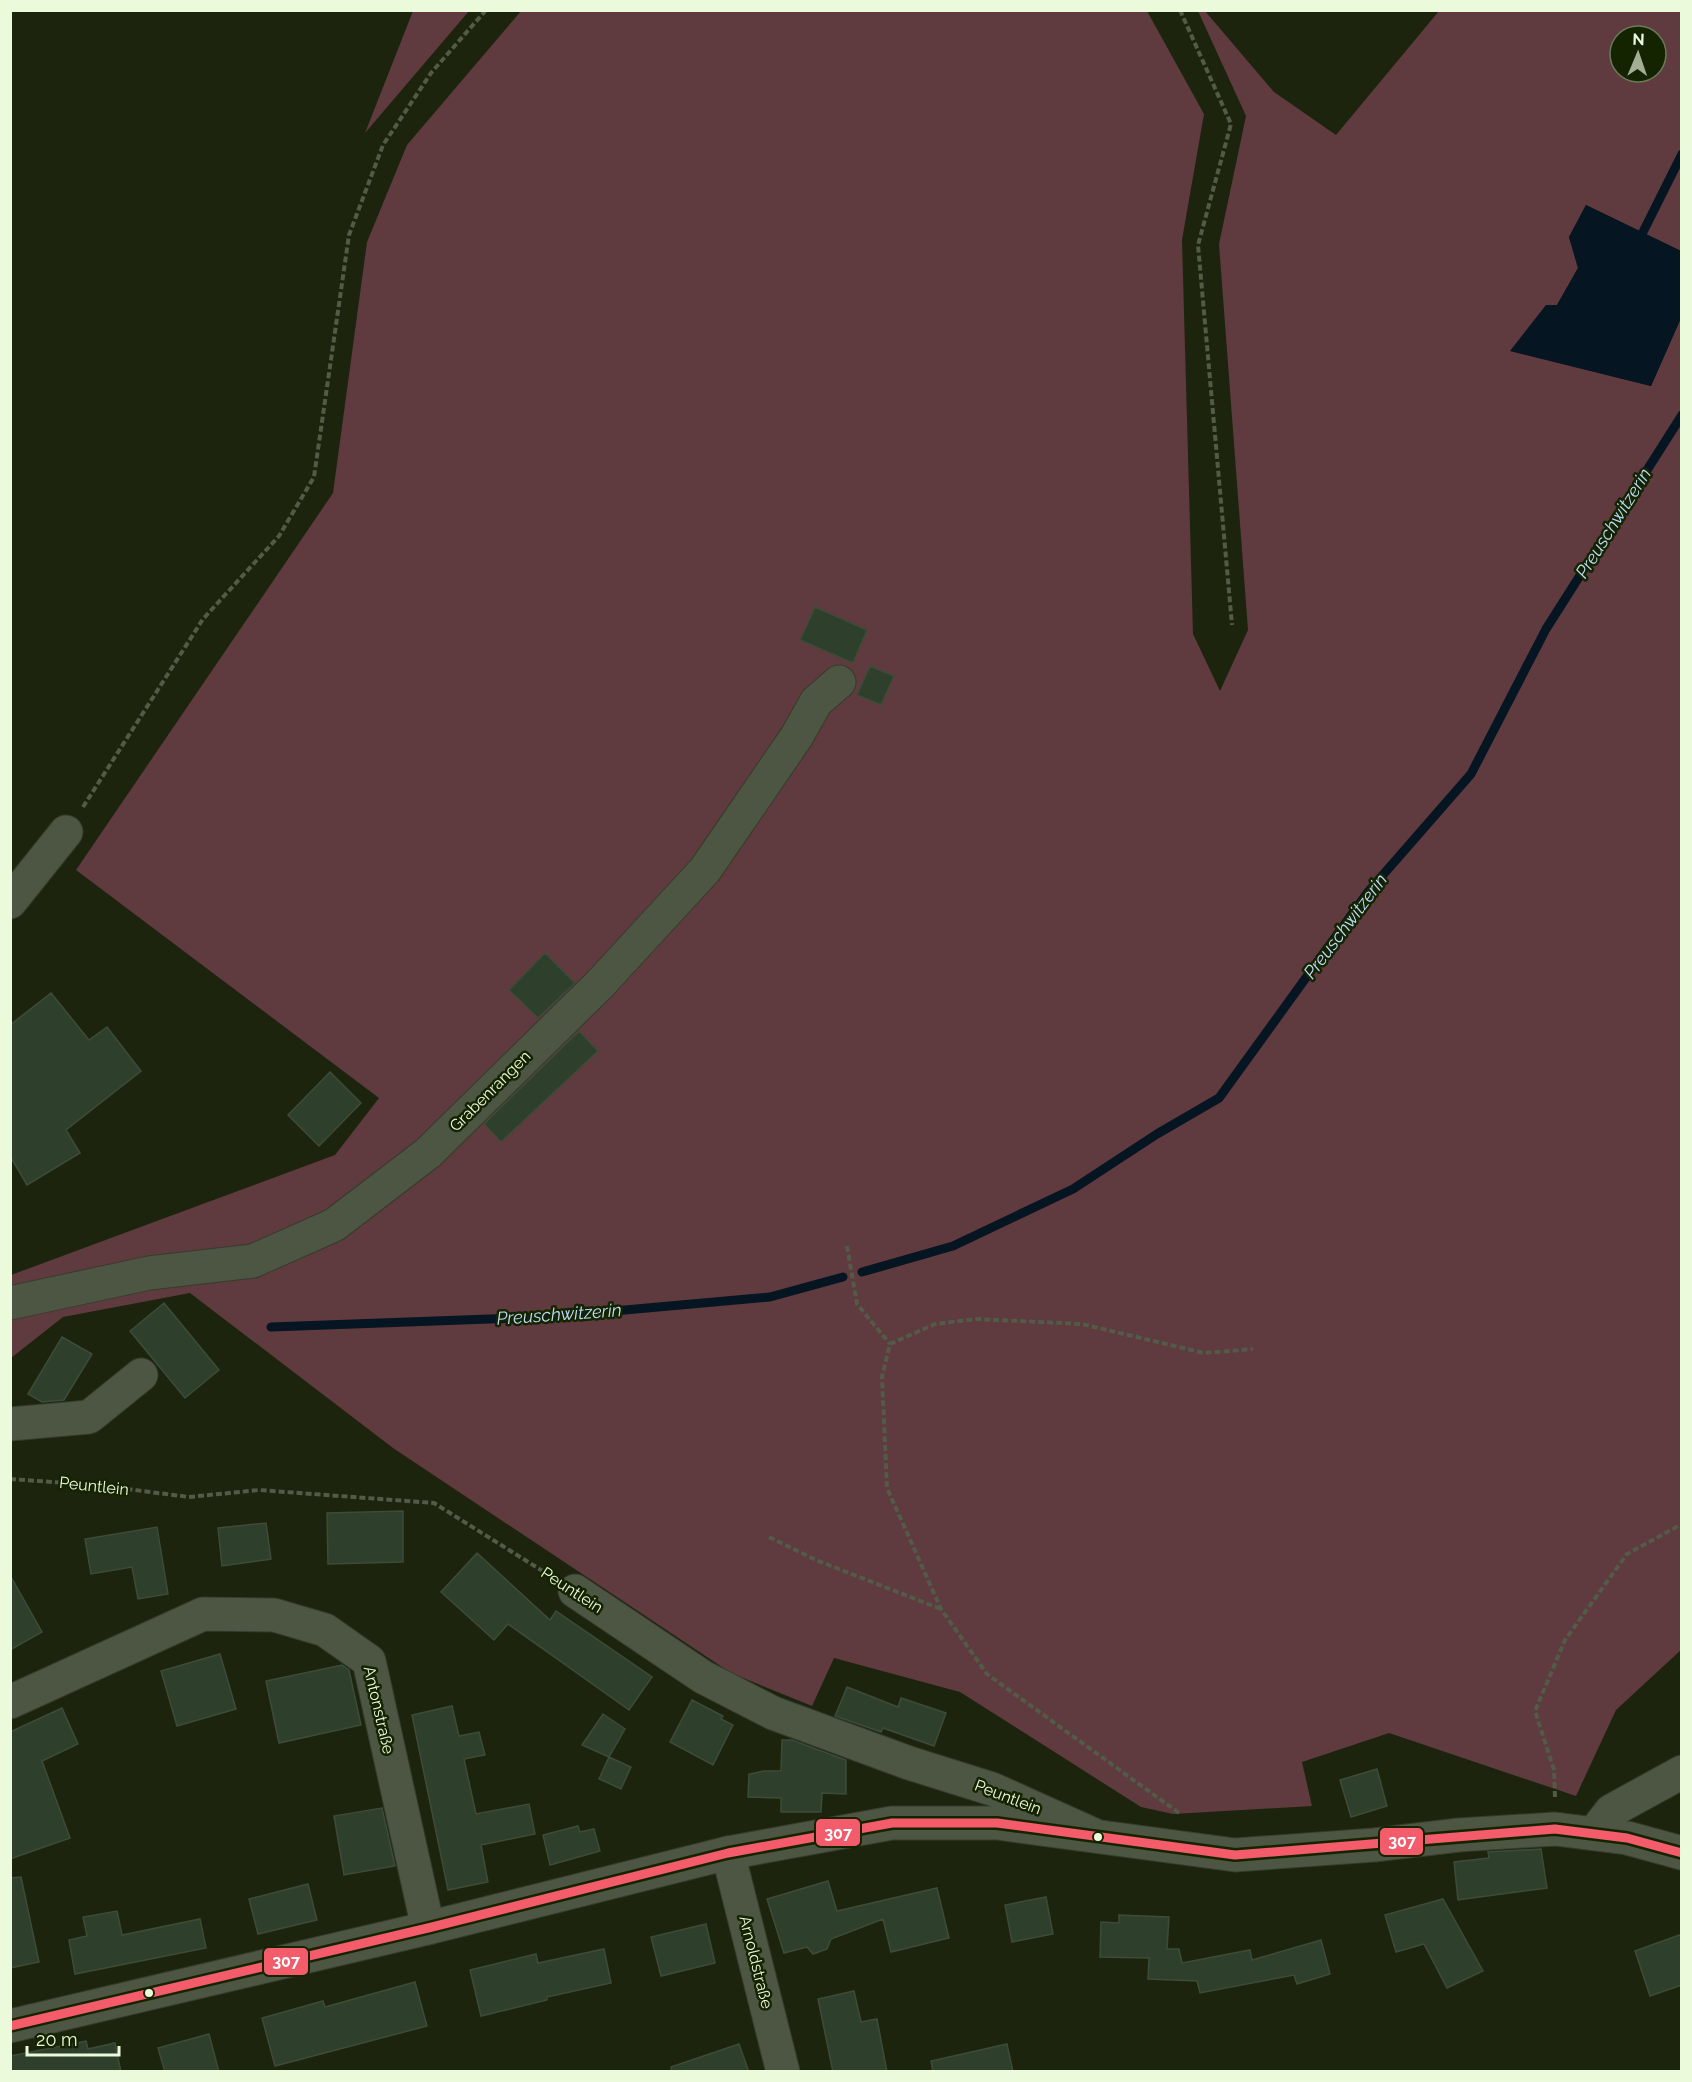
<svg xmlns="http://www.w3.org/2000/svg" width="1692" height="2082" viewBox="0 0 1692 2082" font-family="Raleway,sans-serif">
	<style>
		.green { fill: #5f3a3e; fill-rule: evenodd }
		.water { fill: #051522 }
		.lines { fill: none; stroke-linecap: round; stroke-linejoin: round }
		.stream { stroke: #051522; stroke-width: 9 }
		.building { fill: #2e402c; stroke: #3e4b39; stroke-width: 1.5 }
		.minor-casing { stroke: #353c2c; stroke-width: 35 }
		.tertiary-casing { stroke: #353c2c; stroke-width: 35 }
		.path { stroke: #535a48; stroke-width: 4; stroke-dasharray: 6 3; stroke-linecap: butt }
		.minor { stroke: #4d5543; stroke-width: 33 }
		.tertiary { stroke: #4d5543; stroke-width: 33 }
		.bus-1-casing { stroke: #152400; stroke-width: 14 }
		.bus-1 { stroke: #f45c6b; stroke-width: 9 }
		.bus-dot { fill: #ecfadc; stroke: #152400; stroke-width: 2 }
		.labels { text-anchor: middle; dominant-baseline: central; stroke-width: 5; stroke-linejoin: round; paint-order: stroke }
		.street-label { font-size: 16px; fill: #ecfadc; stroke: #152400 }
		.water-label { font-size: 18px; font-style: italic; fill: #bedcfa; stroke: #152400 }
		.line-badge { stroke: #152400; stroke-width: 2 }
		.badge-label { font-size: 16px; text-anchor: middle; font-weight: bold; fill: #fff }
	</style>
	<rect width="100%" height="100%" fill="#1c240e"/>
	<!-- green -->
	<path class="green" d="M 413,11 L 469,11 L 365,133 Z
		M 521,11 L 1147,11 L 1204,114 L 1182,240 L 1193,634 L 1220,691 L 1248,630 L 1219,244 L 1246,116 L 1198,11 L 1205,11 L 1274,92 L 1336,135 L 1439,11 L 1681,11 L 1681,251 L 1586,205 L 1569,237 L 1578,268 L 1557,305 L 1511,351 L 1651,386 L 1681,318 L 1681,1650 L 1616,1710 L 1576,1796 L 1389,1733 L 1302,1762 L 1312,1806 L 1173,1814 L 1141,1807 L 960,1692 L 834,1658 L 812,1706 L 731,1673 L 393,1448 L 190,1293 L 63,1317 L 11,1358 L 11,1275 L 335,1155 L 379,1098 L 76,870 L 333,493 L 367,242 L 407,145 ZM 1620,36 L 1656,36 L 1656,72 L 1620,72 Z"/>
	<!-- water -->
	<path class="water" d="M 1586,205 L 1681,251 L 1681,318 L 1651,386 L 1510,351 L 1546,305 L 1557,305 L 1578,268 L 1569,237 Z"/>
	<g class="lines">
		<!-- stream -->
		<path class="stream" d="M 1643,232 L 1682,154
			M 862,1272 L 953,1246 L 1073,1189 L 1157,1134 L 1219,1098 L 1368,892 L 1471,774 L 1546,629 L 1682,415
			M 271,1327 L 547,1317 L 770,1297 L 843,1277"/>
	</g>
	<!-- building -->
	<path class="building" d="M 815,607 L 867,630 L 853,663 L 800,640 Z
		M 870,666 L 894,676 L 881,705 L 857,695 Z
		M 545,953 L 575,983 L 538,1018 L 509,990 Z
		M 51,993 L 89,1040 L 107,1027 L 141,1071 L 66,1130 L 80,1153 L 27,1185 L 10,1156 L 10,1025 Z
		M 579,1031 L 598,1051 L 501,1142 L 484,1124 Z
		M 330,1072 L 361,1103 L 319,1146 L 288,1115 Z
		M 164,1303 L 219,1370 L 185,1398 L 130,1331 Z
		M 62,1337 L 92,1354 L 64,1400 L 42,1402 L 28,1394 Z
		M 403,1511 L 403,1562 L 328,1564 L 327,1513 Z
		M 266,1523 L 271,1559 L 222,1566 L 218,1528 Z
		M 157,1527 L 168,1594 L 138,1599 L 132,1567 L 91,1574 L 85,1539 Z
		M 477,1553 L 550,1620 L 556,1611 L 652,1677 L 629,1710 L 508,1624 L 494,1640 L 441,1592 Z
		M 10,1575 L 42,1632 L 10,1650 Z
		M 220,1654 L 236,1709 L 177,1726 L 161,1671 Z
		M 342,1665 L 349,1670 L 361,1725 L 279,1743 L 266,1681 Z
		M 847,1687 L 898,1707 L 901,1698 L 946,1713 L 934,1746 L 883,1728 L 881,1732 L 835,1716 Z
		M 692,1700 L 723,1716 L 721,1719 L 733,1725 L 713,1765 L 670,1742 Z
		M 452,1706 L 459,1736 L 479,1732 L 485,1755 L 464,1759 L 476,1814 L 529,1804 L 535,1834 L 481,1845 L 488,1882 L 448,1890 L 412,1715 Z
		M 62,1708 L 78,1744 L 42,1761 L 70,1838 L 10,1859 L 10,1732 Z
		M 603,1714 L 625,1729 L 609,1757 L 582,1745 Z
		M 782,1740 L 792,1740 L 846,1760 L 846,1794 L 822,1793 L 821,1812 L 781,1812 L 781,1798 L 748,1797 L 749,1774 L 764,1771 L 781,1771 Z
		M 609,1757 L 631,1767 L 621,1789 L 599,1779 Z
		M 1377,1769 L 1387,1806 L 1351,1817 L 1340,1780 Z
		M 382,1808 L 395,1866 L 344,1875 L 334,1816 Z
		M 578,1826 L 580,1832 L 594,1829 L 600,1851 L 550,1865 L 543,1835 Z
		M 1541,1849 L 1547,1888 L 1458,1900 L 1454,1862 L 1489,1858 L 1488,1852 Z
		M 21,1877 L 39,1962 L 10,1968 L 10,1878 Z
		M 828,1881 L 837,1911 L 937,1888 L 949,1938 L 891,1952 L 883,1919 L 831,1939 L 827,1949 L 813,1954 L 807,1947 L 784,1953 L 767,1899 Z
		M 308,1884 L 317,1920 L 258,1934 L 249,1899 Z
		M 1046,1897 L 1053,1934 L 1012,1942 L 1005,1905 Z
		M 1443,1899 L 1483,1971 L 1447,1988 L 1424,1944 L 1396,1952 L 1385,1915 Z
		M 117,1911 L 122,1935 L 200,1919 L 206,1948 L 75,1974 L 69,1940 L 87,1936 L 83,1917 Z
		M 1119,1915 L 1169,1917 L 1167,1949 L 1179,1949 L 1182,1963 L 1250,1950 L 1252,1960 L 1321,1940 L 1330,1974 L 1297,1984 L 1294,1975 L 1200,1993 L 1197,1981 L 1148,1979 L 1149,1958 L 1100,1957 L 1101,1922 L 1119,1923 Z
		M 706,1924 L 715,1963 L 661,1976 L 651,1937 Z
		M 1682,1934 L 1682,1985 L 1650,1996 L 1635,1951 Z
		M 604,1949 L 611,1983 L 547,1997 L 547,2000 L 481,2016 L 470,1970 L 536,1954 L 538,1963 Z
		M 415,1982 L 427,2026 L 275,2066 L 262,2018 L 323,2001 L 325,2007 Z
		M 854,1991 L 861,2022 L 877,2019 L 887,2072 L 833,2072 L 818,1999 Z
		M 209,2034 L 219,2072 L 165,2072 L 158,2048 Z
		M 86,2041 L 88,2049 L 115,2043 L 121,2072 L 10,2072 L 10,2056 Z
		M 739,2044 L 749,2072 L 672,2072 L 671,2067 Z
		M 1007,2044 L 1013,2072 L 933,2072 L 931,2061 Z"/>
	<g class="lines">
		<defs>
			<path id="minor" d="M 10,902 L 66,832
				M 10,1303 L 149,1273 L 253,1261 L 334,1225 L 428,1153 L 600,984 L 705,870 L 797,736 L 816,702 L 839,682
				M 10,1424 L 89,1417 L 141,1375
				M 575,1591 L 703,1677 L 773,1713 L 909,1763 L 992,1789 L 1092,1834
				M 10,1702 L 203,1614 L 274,1615 L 325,1630 L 369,1661 L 428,1928
				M 1594,1833 L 1611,1811 L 1682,1772
				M 728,1853 L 783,2072"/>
			<path id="tertiary" d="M 10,2026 L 428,1928 L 728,1853 L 892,1823 L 997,1823 L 1235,1855 L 1374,1845 L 1459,1835 L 1555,1829 L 1627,1838 L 1682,1853"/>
		</defs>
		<!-- minor casing -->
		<use href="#minor" class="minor-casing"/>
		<!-- tertiary casing -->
		<use href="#tertiary" class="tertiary-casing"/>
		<!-- path -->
		<path class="path" d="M 1180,10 L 1231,124 L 1198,245 L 1232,625
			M 83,807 L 203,619 L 279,536 L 314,477 L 349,235 L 383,145 L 431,73 L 486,10
			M 847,1246 L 857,1304 L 890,1344
			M 10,1479 L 96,1485 L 189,1497 L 259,1490 L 434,1503 L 549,1575
			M 769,1537 L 816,1560 L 941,1609
			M 1555,1797 L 1554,1770 L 1535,1711 L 1565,1640 L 1627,1554 L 1682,1524
			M 1179,1813 L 987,1674 L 941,1609 L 887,1488 L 882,1377 L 890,1344 L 935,1324 L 976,1319 L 1082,1324 L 1204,1353 L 1253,1349"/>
		<!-- minor -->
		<use href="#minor" class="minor"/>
		<!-- tertiary -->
		<use href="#tertiary" class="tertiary"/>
		<defs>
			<path id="bus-1" d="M 10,2026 L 428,1928 L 728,1853 L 892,1823 L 997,1823 L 1235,1855 L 1555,1829 L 1627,1838 L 1682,1853"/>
		</defs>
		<!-- bus-1 casing -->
		<use href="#bus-1" class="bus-1-casing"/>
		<!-- bus-1 -->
		<use href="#bus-1" class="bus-1"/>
	</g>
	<!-- markers -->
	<g class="bus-dot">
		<circle cx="1098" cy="1837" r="5"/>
		<circle cx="149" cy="1993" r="5"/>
	</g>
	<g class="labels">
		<!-- street labels -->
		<g class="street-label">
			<text transform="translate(490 1091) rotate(-45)">Grabenrangen</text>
			<text transform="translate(94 1486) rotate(6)">Peuntlein</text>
			<text transform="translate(572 1590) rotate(33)">Peuntlein</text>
			<text transform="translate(379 1710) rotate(77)">Antonstraße</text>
			<text transform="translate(1008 1797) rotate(21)">Peuntlein</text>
			<text transform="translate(756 1962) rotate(76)">Arnoldstraße</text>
		</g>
		<!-- water labels -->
		<g class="water-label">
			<text transform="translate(1613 523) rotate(-58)">Preuschwitzerin</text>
			<text transform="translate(1345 926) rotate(-53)">Preuschwitzerin</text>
			<text transform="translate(559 1314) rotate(-4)">Preuschwitzerin</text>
		</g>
	</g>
	<g class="line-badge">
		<rect x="815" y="1818" width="46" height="29" rx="6" fill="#f45c6b"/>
		<rect x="1379" y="1827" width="45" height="29" rx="6" fill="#f45c6b"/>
		<rect x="263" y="1947" width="46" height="29" rx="6" fill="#f45c6b"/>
	</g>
	<g class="badge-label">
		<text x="838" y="1839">307</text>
		<text x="1402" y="1847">307</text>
		<text x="286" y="1967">307</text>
	</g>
	<!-- border -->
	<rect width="1692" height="2082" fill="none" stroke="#ecfadc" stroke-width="24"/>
	<!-- north arrow -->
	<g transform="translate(1638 54) rotate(2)"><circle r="28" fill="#152400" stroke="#6b7a58" stroke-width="1.5"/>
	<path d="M0-4.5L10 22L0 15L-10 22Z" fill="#a3af94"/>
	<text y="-9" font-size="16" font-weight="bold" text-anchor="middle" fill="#ecfadc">N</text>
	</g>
	<!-- scale -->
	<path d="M27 2046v9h92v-9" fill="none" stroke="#ecfadc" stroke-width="3"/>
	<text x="36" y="2046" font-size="18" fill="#ecfadc" stroke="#152400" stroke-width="4.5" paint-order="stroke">20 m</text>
</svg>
